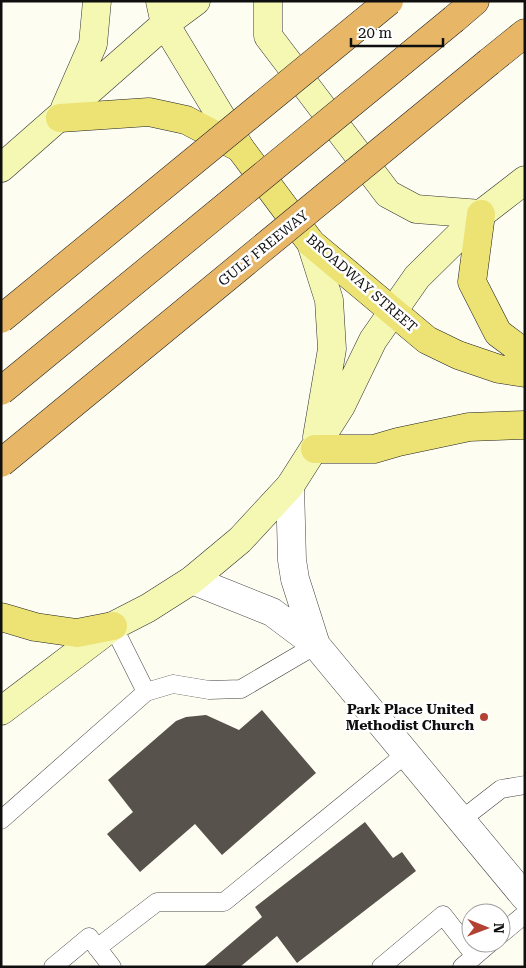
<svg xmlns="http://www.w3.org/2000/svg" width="526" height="968" viewBox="0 0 526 968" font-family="'Roboto Serif',serif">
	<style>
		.building { fill: #57524c }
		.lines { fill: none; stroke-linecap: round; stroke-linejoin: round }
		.service-casing { stroke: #424242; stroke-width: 19 }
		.tertiary-casing { stroke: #424242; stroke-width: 29 }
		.secondary-casing { stroke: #313131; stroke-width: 29 }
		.primary-casing { stroke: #202020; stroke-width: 29 }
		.motorway-casing { stroke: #202020; stroke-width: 29 }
		.service { stroke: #fff; stroke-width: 18 }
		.tertiary { stroke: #fff; stroke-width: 28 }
		.secondary { stroke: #f4f8b3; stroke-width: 28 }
		.primary { stroke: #ece374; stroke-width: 28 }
		.motorway { stroke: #e7b767; stroke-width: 28 }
		.motorway-bridge-casing { stroke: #202020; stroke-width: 29; stroke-linecap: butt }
		.motorway-bridge { stroke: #e7b767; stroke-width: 28 }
		.poi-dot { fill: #b34233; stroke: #fff; stroke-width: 2 }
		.labels { text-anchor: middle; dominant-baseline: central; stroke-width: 5; stroke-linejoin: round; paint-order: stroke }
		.street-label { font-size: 14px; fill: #0f0f0f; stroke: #fff }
		.poi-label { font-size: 14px; font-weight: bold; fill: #0f0f0f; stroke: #fff; text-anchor: end }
	</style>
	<rect width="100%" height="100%" fill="#fefdf2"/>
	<!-- building -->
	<path class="building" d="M 262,710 L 316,773 L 222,855 L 195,824 L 140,872 L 107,834 L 133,812 L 108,780 L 176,721 L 186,717 L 206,715 L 239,730 Z
		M 365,822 L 393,858 L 402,852 L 416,871 L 297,963 L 277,936 L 240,967 L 203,967 L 262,917 L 255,907 Z"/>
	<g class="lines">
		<defs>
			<path id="service" d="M 113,626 L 146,692
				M 1,820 L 146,692 L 173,684 L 209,690 L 241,689 L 316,645
				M 461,820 L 501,789 L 525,785
				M 501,934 L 525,914
				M 97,948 L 157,902 L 224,902 L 407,753
				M 53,967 L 89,937 L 112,967
				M 381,967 L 443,915 L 475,956
				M 462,967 L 490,943"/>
			<path id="tertiary" d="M 290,486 L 292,560 L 295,579 L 316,645
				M 192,580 L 272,612 L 316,645 L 525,897"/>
			<path id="secondary" d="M 160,1 L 165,24 L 240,148
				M 268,1 L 268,36 L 388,194 L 416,209 L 481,214
				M 65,108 L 93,44 L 97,1
				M 1,168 L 165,24 L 196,1
				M 311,243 L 329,300 L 332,349 L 317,437
				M 1,711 L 113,626 L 148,608 L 192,580 L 240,540 L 290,486 L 341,406 L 373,340 L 417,277 L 481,214 L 525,180"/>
			<path id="primary" d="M 60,118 L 149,112 L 186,120 L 240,148 L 311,243 L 427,340 L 458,355 L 499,369 L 525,373
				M 481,214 L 472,282 L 498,333 L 525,353
				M 315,449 L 374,449 L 398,442 L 469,427 L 525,425
				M 1,617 L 35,627 L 77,633 L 113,626"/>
			<path id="motorway" d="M 454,19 L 475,1
				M 489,62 L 525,33"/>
		</defs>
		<!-- service casing -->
		<use href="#service" class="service-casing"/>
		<!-- tertiary casing -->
		<use href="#tertiary" class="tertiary-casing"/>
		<!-- secondary casing -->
		<use href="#secondary" class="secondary-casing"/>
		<!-- primary casing -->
		<use href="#primary" class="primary-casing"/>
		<!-- motorway casing -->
		<use href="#motorway" class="motorway-casing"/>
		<!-- service -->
		<use href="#service" class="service"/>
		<!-- tertiary -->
		<use href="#tertiary" class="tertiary"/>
		<!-- secondary -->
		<use href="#secondary" class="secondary"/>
		<!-- primary -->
		<use href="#primary" class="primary"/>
		<!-- motorway -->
		<use href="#motorway" class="motorway"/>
		<defs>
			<path id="motorway-bridge" d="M 1,319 L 389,1
				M 1,391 L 454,19
				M 1,463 L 489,62"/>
		</defs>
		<!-- motorway-bridge casing -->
		<use href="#motorway-bridge" class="motorway-bridge-casing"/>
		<!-- motorway-bridge -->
		<use href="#motorway-bridge" class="motorway-bridge"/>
	</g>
	<!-- markers -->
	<circle class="poi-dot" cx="484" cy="717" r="5"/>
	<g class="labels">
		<!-- street labels -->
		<g class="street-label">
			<text transform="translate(263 248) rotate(-39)">GULF FREEWAY</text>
			<text transform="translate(362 283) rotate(41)">BROADWAY STREET</text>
		</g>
		<!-- poi labels -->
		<g class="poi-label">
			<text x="474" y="709">Park Place United<tspan x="474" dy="16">Methodist Church</tspan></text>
		</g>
	</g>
	<!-- border -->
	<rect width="526" height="968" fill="none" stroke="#0f0f0f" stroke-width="5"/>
	<!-- north arrow -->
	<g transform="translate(486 928) rotate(91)"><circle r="24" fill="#ffffff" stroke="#9f9f9f"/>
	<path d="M0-4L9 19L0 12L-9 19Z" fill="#b34233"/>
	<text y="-8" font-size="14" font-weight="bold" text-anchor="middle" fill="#0f0f0f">N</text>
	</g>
	<!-- scale -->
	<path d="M351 38v8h92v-8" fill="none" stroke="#0f0f0f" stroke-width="2.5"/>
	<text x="358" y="38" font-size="15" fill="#0f0f0f" stroke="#ffffff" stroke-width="4" paint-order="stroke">20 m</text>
</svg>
